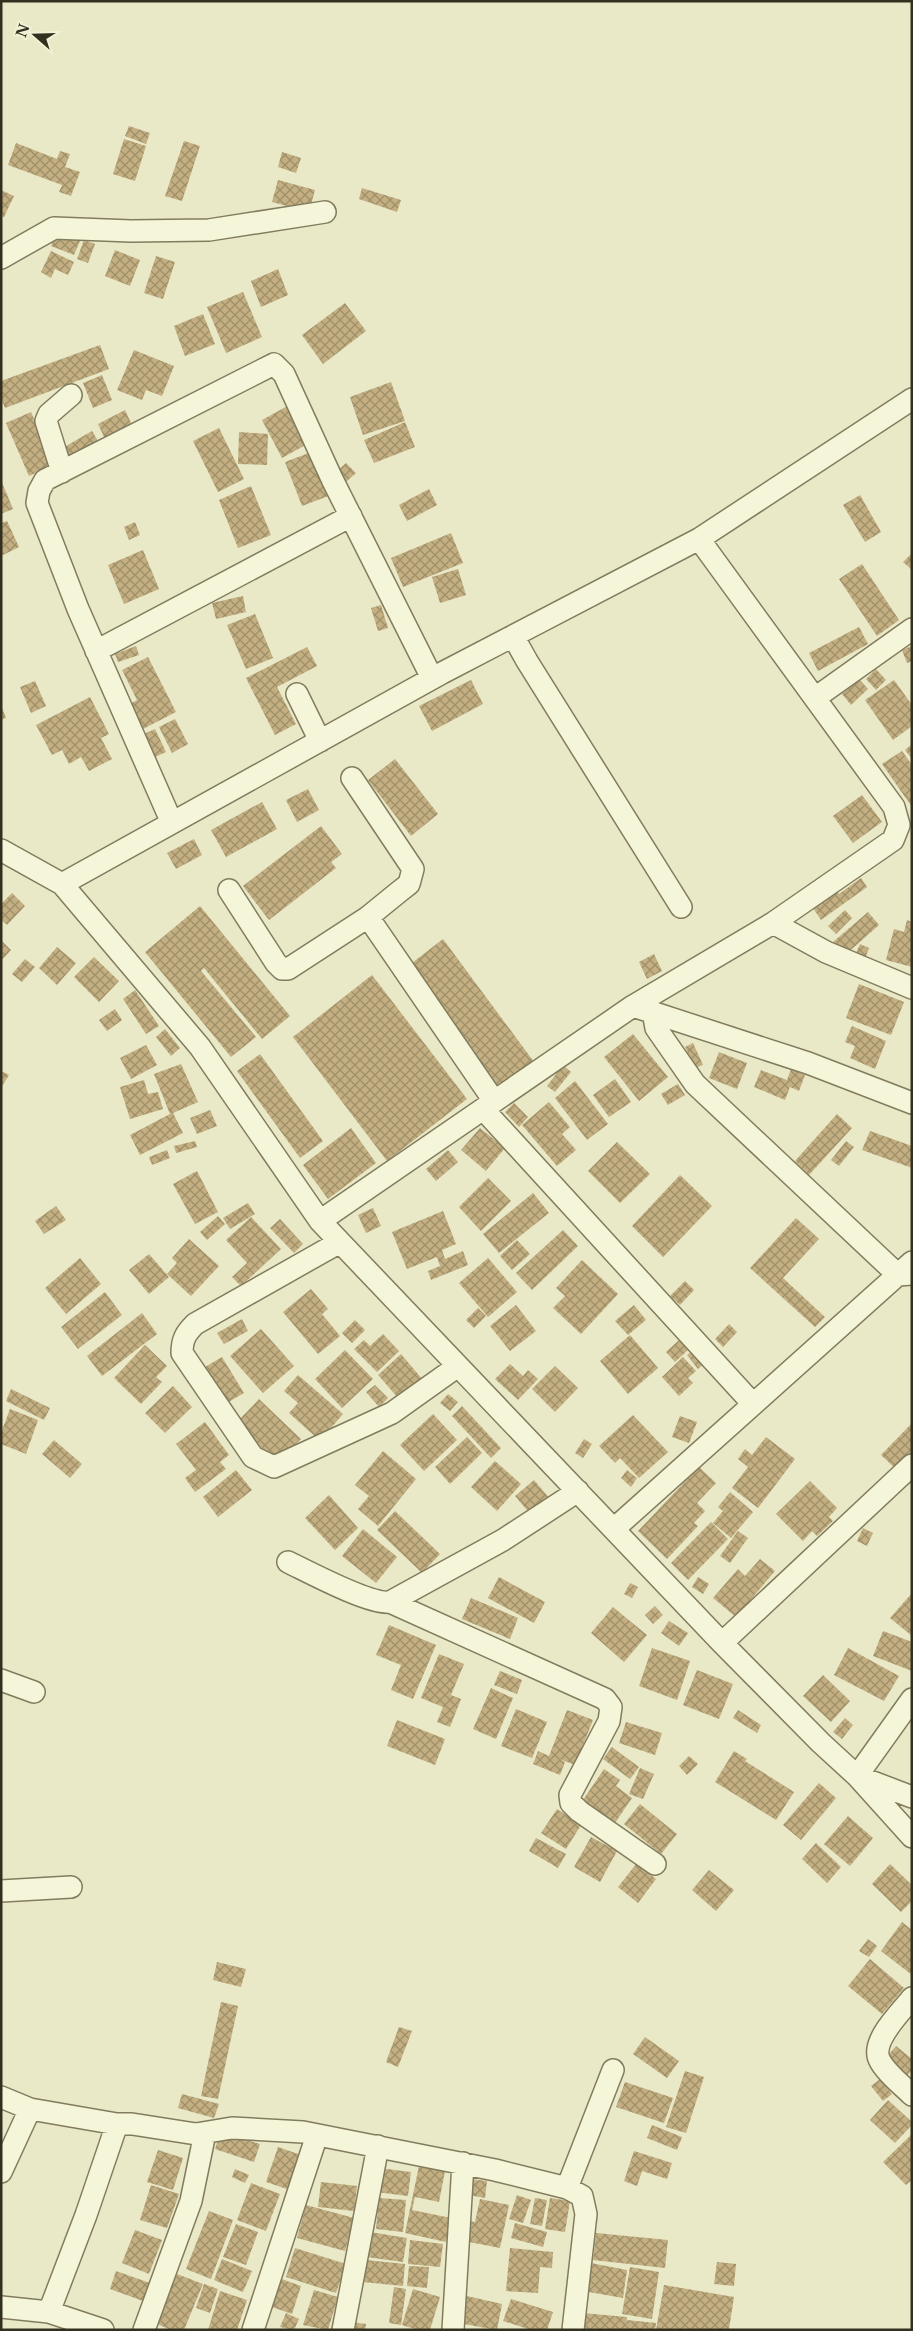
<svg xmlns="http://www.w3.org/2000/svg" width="913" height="2331" viewBox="0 0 913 2331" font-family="'Libre Baskerville',serif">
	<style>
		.building { fill: url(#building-cross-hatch) }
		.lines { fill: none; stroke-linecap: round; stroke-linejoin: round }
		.minor-casing { stroke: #827c5e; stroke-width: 24 }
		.minor { stroke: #f5f5d9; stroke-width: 21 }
	</style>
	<defs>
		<pattern id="building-cross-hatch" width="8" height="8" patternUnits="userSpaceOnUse" patternTransform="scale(1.25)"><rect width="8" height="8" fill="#c3af81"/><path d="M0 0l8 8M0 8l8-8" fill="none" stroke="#9f8f69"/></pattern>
	</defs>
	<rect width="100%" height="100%" fill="#e9e9c7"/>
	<!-- building -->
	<path class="building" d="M 129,126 L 150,133 L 146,144 L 125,136 Z
		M 124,139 L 146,146 L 135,181 L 113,174 Z
		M 184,141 L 200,146 L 182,201 L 165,196 Z
		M 16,143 L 57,159 L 60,151 L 70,154 L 65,167 L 80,172 L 71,196 L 59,192 L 62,185 L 8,165 Z
		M 282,152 L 301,158 L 296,173 L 278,167 Z
		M 278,180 L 315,190 L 309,212 L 272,202 Z
		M 362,188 L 401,200 L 397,212 L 359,199 Z
		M 1,190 L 14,196 L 4,217 L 1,216 Z
		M 58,229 L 81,239 L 74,255 L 51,246 Z
		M 84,240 L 95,244 L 88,263 L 77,259 Z
		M 115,250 L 140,260 L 130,286 L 105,276 Z
		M 51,251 L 74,262 L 68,275 L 55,269 L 51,278 L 41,272 Z
		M 156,256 L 175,262 L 163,299 L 144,293 Z
		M 278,269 L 288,295 L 261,307 L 251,281 Z
		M 243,292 L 262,337 L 226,353 L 207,307 Z
		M 345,303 L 366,331 L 323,364 L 302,335 Z
		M 203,314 L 215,344 L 185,356 L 174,326 Z
		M 100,345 L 109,369 L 5,408 L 1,398 L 1,381 Z
		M 134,350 L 174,366 L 162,396 L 146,390 L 142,400 L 117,390 Z
		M 102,375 L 112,400 L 93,408 L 83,383 Z
		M 391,382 L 405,421 L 363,435 L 350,397 Z
		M 291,404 L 311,442 L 282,458 L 262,420 Z
		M 125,410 L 132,425 L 105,439 L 98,424 Z
		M 31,412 L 54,465 L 29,476 L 6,423 Z
		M 405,422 L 415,447 L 374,463 L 364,440 Z
		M 219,428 L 244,479 L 218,492 L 193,441 Z
		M 92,431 L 98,441 L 68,460 L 61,449 Z
		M 239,432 L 268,434 L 267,465 L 238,464 Z
		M 314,451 L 331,495 L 302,506 L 285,462 Z
		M 346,463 L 356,473 L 346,482 L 337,471 Z
		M 1,480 L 13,509 L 1,514 Z
		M 251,486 L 271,535 L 238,548 L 219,500 Z
		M 429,489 L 437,505 L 407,521 L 399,505 Z
		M 860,495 L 881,532 L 865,542 L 843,505 Z
		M 7,521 L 19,547 L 1,556 L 1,523 Z
		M 135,522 L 140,535 L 129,540 L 124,527 Z
		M 451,533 L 463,563 L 403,587 L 391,558 Z
		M 143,550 L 159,589 L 124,604 L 108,565 Z
		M 912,553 L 912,570 L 903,562 Z
		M 862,564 L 899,620 L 877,636 L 839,579 Z
		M 458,569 L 466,595 L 440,603 L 432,577 Z
		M 243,596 L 246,612 L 216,619 L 212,603 Z
		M 381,605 L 388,628 L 378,631 L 371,608 Z
		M 255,614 L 273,658 L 246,669 L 227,625 Z
		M 859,627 L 868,644 L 818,671 L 809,653 Z
		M 136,646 L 139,655 L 118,662 L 115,654 Z
		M 912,646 L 912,661 L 907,663 L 902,650 Z
		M 307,647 L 317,666 L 277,687 L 296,724 L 275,735 L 246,678 Z
		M 148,657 L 176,712 L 143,729 L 130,704 L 137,700 L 122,670 Z
		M 876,669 L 886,680 L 876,690 L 866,679 Z
		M 859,679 L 868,689 L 851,705 L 842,694 Z
		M 471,680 L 483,704 L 432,731 L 419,706 Z
		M 894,680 L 912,705 L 912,726 L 893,740 L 865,700 Z
		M 35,681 L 46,706 L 31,713 L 20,687 Z
		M 90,697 L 109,734 L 101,738 L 112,759 L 89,771 L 81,757 L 69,764 L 62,750 L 52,755 L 36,725 Z
		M 1,705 L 6,718 L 1,720 Z
		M 175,719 L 188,744 L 172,753 L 159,727 Z
		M 155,729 L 166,752 L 155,757 L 144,734 Z
		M 912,744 L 912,759 L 905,750 Z
		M 902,751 L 912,765 L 912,807 L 882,764 Z
		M 395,759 L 438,814 L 411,836 L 368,780 Z
		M 308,789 L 319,810 L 297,822 L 286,800 Z
		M 862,795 L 882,822 L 853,843 L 833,816 Z
		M 262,802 L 277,829 L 226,857 L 211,830 Z
		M 321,826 L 342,854 L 331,862 L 336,868 L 269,920 L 243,886 Z
		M 194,839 L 202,855 L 176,869 L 167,853 Z
		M 861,878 L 867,887 L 821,920 L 813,908 L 837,891 L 839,894 Z
		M 12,893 L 25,906 L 7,925 L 1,920 L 1,904 Z
		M 200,906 L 290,1016 L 262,1039 L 204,968 L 201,971 L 256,1037 L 231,1057 L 145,952 Z
		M 845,910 L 852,918 L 836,934 L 828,926 Z
		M 868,912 L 879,925 L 844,956 L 833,942 Z
		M 907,920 L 912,922 L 912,967 L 886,960 L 894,929 L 904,932 Z
		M 443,939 L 534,1062 L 498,1089 L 408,966 Z
		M 1,940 L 11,950 L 1,961 Z
		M 860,944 L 869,948 L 865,959 L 855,955 Z
		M 57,947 L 76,963 L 57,985 L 39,968 Z
		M 654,954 L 662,971 L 647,979 L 639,962 Z
		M 94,957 L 119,981 L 99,1002 L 74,977 Z
		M 25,959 L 35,967 L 22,982 L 12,974 Z
		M 372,975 L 467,1099 L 387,1161 L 293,1037 Z
		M 859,984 L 904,1002 L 891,1035 L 846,1018 Z
		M 135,990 L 159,1026 L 146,1034 L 123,999 Z
		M 115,1009 L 122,1020 L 107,1031 L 99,1020 Z
		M 852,1026 L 886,1041 L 875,1069 L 850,1058 L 855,1046 L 845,1042 Z
		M 165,1029 L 180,1048 L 171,1056 L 156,1037 Z
		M 633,1034 L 668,1077 L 639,1101 L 604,1057 Z
		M 693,1043 L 703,1065 L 695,1068 L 685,1047 Z
		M 146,1045 L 157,1065 L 131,1079 L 120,1058 Z
		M 719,1052 L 747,1063 L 737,1089 L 709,1078 Z
		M 260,1054 L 323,1141 L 300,1158 L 237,1071 Z
		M 181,1064 L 198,1102 L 173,1113 L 183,1133 L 140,1155 L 130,1135 L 170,1114 L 154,1074 Z
		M 563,1065 L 571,1072 L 555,1092 L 547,1086 Z
		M 791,1069 L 805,1075 L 799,1091 L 790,1087 L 785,1100 L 754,1087 L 761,1070 L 787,1080 Z
		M 1,1071 L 9,1075 L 1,1088 Z
		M 615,1079 L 631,1102 L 609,1117 L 593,1095 Z
		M 144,1080 L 148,1094 L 158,1092 L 163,1109 L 130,1119 L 120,1087 Z
		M 575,1081 L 608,1124 L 587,1140 L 555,1098 Z
		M 678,1084 L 685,1095 L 668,1105 L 661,1094 Z
		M 549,1102 L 570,1127 L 562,1134 L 576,1150 L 557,1166 L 522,1125 Z
		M 514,1103 L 528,1117 L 519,1127 L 505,1112 Z
		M 210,1110 L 217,1126 L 197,1134 L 190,1118 Z
		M 837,1114 L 852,1128 L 809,1175 L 795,1161 Z
		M 351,1128 L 376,1163 L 328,1199 L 303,1165 Z
		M 480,1128 L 505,1148 L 486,1171 L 461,1150 Z
		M 870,1131 L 912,1146 L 912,1168 L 862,1150 Z
		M 195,1141 L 197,1147 L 176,1153 L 174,1146 Z
		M 846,1141 L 854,1147 L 839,1166 L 831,1160 Z
		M 617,1142 L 650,1174 L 620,1203 L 588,1171 Z
		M 167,1150 L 170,1158 L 152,1165 L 149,1157 Z
		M 448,1150 L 458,1162 L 436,1181 L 426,1169 Z
		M 197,1171 L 218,1212 L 195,1224 L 173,1184 Z
		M 680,1175 L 712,1206 L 663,1257 L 632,1226 Z
		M 488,1178 L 511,1201 L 481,1231 L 459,1207 Z
		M 533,1193 L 549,1213 L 499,1253 L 483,1234 Z
		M 248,1203 L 255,1214 L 230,1229 L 223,1218 Z
		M 56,1206 L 66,1220 L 44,1234 L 35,1221 Z
		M 373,1208 L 381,1226 L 366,1233 L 358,1215 Z
		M 443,1211 L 456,1244 L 442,1250 L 445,1259 L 463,1251 L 468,1265 L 431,1280 L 428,1271 L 440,1266 L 437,1257 L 407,1269 L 392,1232 Z
		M 218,1216 L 225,1224 L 207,1240 L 200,1232 Z
		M 251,1217 L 281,1249 L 241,1286 L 232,1277 L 247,1263 L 226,1240 Z
		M 796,1218 L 819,1239 L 783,1278 L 825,1317 L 815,1327 L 750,1268 Z
		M 280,1219 L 303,1244 L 294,1253 L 270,1228 Z
		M 563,1230 L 578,1246 L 532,1290 L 516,1273 Z
		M 189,1239 L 219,1266 L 191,1296 L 167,1274 L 177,1263 L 172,1258 Z
		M 517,1240 L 530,1254 L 512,1270 L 500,1256 Z
		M 149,1254 L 169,1277 L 149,1294 L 129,1270 Z
		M 80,1258 L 101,1284 L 66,1314 L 45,1288 Z
		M 488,1258 L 517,1292 L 488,1317 L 459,1283 Z
		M 582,1260 L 618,1294 L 581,1334 L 553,1308 L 565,1296 L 556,1288 Z
		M 685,1281 L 694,1290 L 680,1305 L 670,1296 Z
		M 311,1289 L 328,1309 L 322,1314 L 340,1336 L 318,1354 L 283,1312 Z
		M 105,1292 L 122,1315 L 78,1349 L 61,1327 Z
		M 516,1305 L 536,1331 L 510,1351 L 490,1326 Z
		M 634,1305 L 646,1320 L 628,1335 L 615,1321 Z
		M 478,1308 L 486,1316 L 474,1328 L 466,1320 Z
		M 142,1313 L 157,1334 L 102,1376 L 87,1356 Z
		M 242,1319 L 248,1331 L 224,1344 L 217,1333 Z
		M 355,1320 L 365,1330 L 352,1343 L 342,1333 Z
		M 729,1324 L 737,1332 L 723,1347 L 715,1339 Z
		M 261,1329 L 294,1366 L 263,1393 L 230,1356 Z
		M 383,1334 L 399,1351 L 377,1372 L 354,1349 L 364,1340 L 370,1346 Z
		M 630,1335 L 658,1368 L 628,1394 L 600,1361 Z
		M 679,1340 L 688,1350 L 675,1362 L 666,1352 Z
		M 145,1345 L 167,1366 L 156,1377 L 162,1382 L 141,1404 L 114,1378 Z
		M 695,1349 L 705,1363 L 698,1369 L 687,1355 Z
		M 345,1350 L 373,1379 L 342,1408 L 315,1379 Z
		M 401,1354 L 423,1380 L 400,1400 L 378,1375 Z
		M 222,1357 L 244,1393 L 227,1403 L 205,1367 Z
		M 683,1357 L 696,1371 L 688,1378 L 693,1383 L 679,1396 L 662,1377 Z
		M 510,1364 L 523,1376 L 528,1370 L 538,1379 L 518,1400 L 495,1379 Z
		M 555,1366 L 578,1388 L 555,1412 L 532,1389 Z
		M 298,1375 L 343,1414 L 320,1441 L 289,1413 L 298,1403 L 284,1391 Z
		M 375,1385 L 388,1398 L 379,1407 L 366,1392 Z
		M 173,1386 L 192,1407 L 165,1433 L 145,1413 Z
		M 11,1389 L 50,1408 L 44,1420 L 6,1401 Z
		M 448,1394 L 458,1402 L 450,1411 L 440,1403 Z
		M 259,1399 L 301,1439 L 277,1463 L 236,1423 Z
		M 462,1406 L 501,1448 L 491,1458 L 452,1416 Z
		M 10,1409 L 38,1420 L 26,1454 L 1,1444 L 1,1433 Z
		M 433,1414 L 457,1440 L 424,1471 L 400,1445 Z
		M 633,1415 L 668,1452 L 639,1478 L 620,1458 L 615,1463 L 599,1446 Z
		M 680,1416 L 697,1422 L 689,1443 L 672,1437 Z
		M 205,1422 L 229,1455 L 220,1462 L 226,1469 L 195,1492 L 185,1478 L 196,1470 L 176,1444 Z
		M 912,1423 L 912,1460 L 900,1473 L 881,1455 Z
		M 467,1437 L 482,1453 L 450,1484 L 435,1467 Z
		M 766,1437 L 795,1459 L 758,1508 L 732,1488 L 748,1467 L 738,1459 L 745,1449 L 752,1455 Z
		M 584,1439 L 592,1444 L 583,1458 L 575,1453 Z
		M 54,1440 L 82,1464 L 70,1478 L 42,1454 Z
		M 383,1451 L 416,1479 L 378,1526 L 358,1509 L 369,1496 L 355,1485 Z
		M 495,1461 L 521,1484 L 497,1511 L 471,1487 Z
		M 699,1467 L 716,1483 L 697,1503 L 705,1511 L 694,1523 L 698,1526 L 667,1559 L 638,1531 Z
		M 236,1470 L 252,1490 L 218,1517 L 203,1497 Z
		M 627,1470 L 637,1478 L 631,1487 L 621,1478 Z
		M 534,1480 L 551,1500 L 532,1516 L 515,1496 Z
		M 810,1481 L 837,1508 L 829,1517 L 833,1521 L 817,1536 L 812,1531 L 803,1541 L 776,1514 Z
		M 730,1492 L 753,1512 L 731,1538 L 713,1523 L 723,1511 L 718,1507 Z
		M 329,1495 L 358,1528 L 335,1550 L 305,1518 Z
		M 395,1511 L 440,1554 L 422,1573 L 377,1530 Z
		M 711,1522 L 728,1539 L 688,1580 L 671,1563 Z
		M 863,1528 L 873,1533 L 867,1546 L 857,1541 Z
		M 363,1529 L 397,1557 L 376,1583 L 342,1556 Z
		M 738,1531 L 748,1538 L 730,1563 L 720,1556 Z
		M 760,1559 L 775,1571 L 736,1617 L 713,1598 L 738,1569 L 745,1576 Z
		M 499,1577 L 545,1602 L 534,1623 L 488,1598 Z
		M 698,1577 L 709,1584 L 703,1594 L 692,1587 Z
		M 630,1583 L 638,1587 L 632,1598 L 624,1594 Z
		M 912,1593 L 912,1636 L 890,1618 Z
		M 471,1598 L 518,1618 L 510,1639 L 462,1619 Z
		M 655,1606 L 663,1615 L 653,1624 L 645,1615 Z
		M 613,1607 L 647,1635 L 624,1662 L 591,1633 Z
		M 669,1621 L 688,1633 L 679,1646 L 661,1633 Z
		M 389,1625 L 436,1645 L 413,1699 L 391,1690 L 401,1665 L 376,1655 Z
		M 883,1631 L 912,1642 L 912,1671 L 873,1656 Z
		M 652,1648 L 690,1661 L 677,1700 L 639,1686 Z
		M 848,1648 L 899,1676 L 884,1701 L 834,1675 Z
		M 439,1654 L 464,1664 L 451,1695 L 461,1699 L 450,1727 L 437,1722 L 443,1707 L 421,1698 Z
		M 697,1670 L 733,1684 L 719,1719 L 683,1705 Z
		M 500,1671 L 522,1680 L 517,1694 L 494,1685 Z
		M 823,1675 L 850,1701 L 831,1722 L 803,1696 Z
		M 491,1688 L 513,1698 L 496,1739 L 473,1729 Z
		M 516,1709 L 547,1722 L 532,1758 L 501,1746 Z
		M 567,1710 L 593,1720 L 575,1765 L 559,1759 L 565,1762 L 560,1775 L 533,1764 L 538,1751 L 549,1756 Z
		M 738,1710 L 761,1725 L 757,1733 L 733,1718 Z
		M 845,1718 L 853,1725 L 842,1739 L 833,1732 Z
		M 397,1720 L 445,1739 L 435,1765 L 387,1746 Z
		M 626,1722 L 662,1733 L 655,1755 L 619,1743 Z
		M 612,1747 L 639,1767 L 630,1779 L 603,1759 Z
		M 734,1751 L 747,1759 L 745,1761 L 794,1792 L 776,1820 L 715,1782 Z
		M 689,1756 L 698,1764 L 687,1775 L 679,1766 Z
		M 640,1768 L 654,1774 L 643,1799 L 629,1794 Z
		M 604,1769 L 620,1780 L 616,1786 L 632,1798 L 615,1823 L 583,1800 Z
		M 819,1783 L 836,1798 L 801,1840 L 783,1825 Z
		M 640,1804 L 677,1834 L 661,1854 L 624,1824 Z
		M 557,1809 L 581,1825 L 566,1849 L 541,1833 Z
		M 848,1816 L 873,1838 L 850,1866 L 824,1844 Z
		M 591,1837 L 617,1851 L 600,1882 L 574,1867 Z
		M 536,1838 L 566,1854 L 558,1868 L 529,1851 Z
		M 816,1843 L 841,1867 L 827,1883 L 802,1859 Z
		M 637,1863 L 656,1879 L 638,1903 L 618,1887 Z
		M 890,1864 L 912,1885 L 912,1901 L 901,1912 L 872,1884 Z
		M 709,1870 L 734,1890 L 716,1911 L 692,1890 Z
		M 902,1922 L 912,1930 L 912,1975 L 881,1951 Z
		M 868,1939 L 877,1946 L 869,1957 L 859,1951 Z
		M 870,1959 L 904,1988 L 882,2014 L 848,1986 Z
		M 217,1962 L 246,1969 L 241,1987 L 213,1980 Z
		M 221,2002 L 238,2006 L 218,2099 L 201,2096 Z
		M 399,2027 L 412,2031 L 398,2067 L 386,2062 Z
		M 645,2037 L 679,2061 L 667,2078 L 633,2054 Z
		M 896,2046 L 912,2059 L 912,2070 L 906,2077 L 885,2059 Z
		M 685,2071 L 704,2077 L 686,2133 L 666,2127 Z
		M 880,2079 L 892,2094 L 883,2101 L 871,2086 Z
		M 625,2082 L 673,2098 L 664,2123 L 616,2107 Z
		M 182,2094 L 219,2104 L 214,2118 L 178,2108 Z
		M 888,2100 L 912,2122 L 912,2125 L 895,2143 L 870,2120 Z
		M 652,2125 L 682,2137 L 677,2150 L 647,2138 Z
		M 221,2132 L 260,2144 L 254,2162 L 215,2149 Z
		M 912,2134 L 912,2180 L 906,2185 L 883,2162 Z
		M 278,2147 L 301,2155 L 290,2190 L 266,2182 Z
		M 158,2150 L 183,2158 L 173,2190 L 147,2182 Z
		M 634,2151 L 672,2163 L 667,2179 L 642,2171 L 637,2186 L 624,2181 Z
		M 420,2161 L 446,2166 L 439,2202 L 415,2197 L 412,2210 L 451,2218 L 446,2242 L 405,2233 Z
		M 379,2168 L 411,2172 L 408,2196 L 376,2192 Z
		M 235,2169 L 249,2175 L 245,2183 L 232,2177 Z
		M 471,2179 L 487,2181 L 485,2198 L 469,2195 Z
		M 321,2182 L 357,2186 L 354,2211 L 318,2207 Z
		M 251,2183 L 280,2194 L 266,2231 L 237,2220 Z
		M 151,2185 L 179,2194 L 167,2228 L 140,2220 Z
		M 517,2195 L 531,2200 L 523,2223 L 509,2219 Z
		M 379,2198 L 406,2200 L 403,2232 L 376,2229 Z
		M 535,2198 L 547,2200 L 542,2226 L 530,2224 Z
		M 550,2198 L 570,2201 L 565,2232 L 545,2229 Z
		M 480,2199 L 509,2205 L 500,2248 L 464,2241 L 469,2221 L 475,2222 Z
		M 306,2205 L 354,2218 L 345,2251 L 297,2238 Z
		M 209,2211 L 233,2220 L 211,2279 L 186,2269 Z
		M 515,2223 L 547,2232 L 543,2247 L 511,2238 Z
		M 236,2224 L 258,2232 L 246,2265 L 223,2257 Z
		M 135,2230 L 162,2240 L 149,2274 L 122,2263 Z
		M 370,2232 L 407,2238 L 403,2262 L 366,2257 Z
		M 596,2233 L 668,2240 L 665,2268 L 593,2260 Z
		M 410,2240 L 443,2244 L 440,2267 L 408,2264 Z
		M 295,2248 L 346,2264 L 336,2293 L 286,2277 Z
		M 510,2248 L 553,2252 L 552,2268 L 540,2267 L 538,2293 L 506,2291 Z
		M 222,2259 L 252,2271 L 243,2292 L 214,2280 Z
		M 366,2260 L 405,2264 L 403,2286 L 363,2282 Z
		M 717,2262 L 736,2264 L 734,2286 L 714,2284 Z
		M 591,2263 L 627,2270 L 623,2298 L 589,2292 Z
		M 409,2266 L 429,2267 L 427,2288 L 407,2286 Z
		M 630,2267 L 659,2272 L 652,2319 L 622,2314 Z
		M 116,2271 L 150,2283 L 143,2301 L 110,2289 Z
		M 177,2274 L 203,2284 L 184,2330 L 171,2330 L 157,2324 Z
		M 279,2278 L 301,2286 L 292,2314 L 269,2306 Z
		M 204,2284 L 218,2289 L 210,2313 L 196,2308 Z
		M 664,2285 L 734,2297 L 729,2329 L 656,2330 Z
		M 394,2287 L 406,2289 L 401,2325 L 389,2323 Z
		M 413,2289 L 440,2297 L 430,2330 L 418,2330 L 402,2325 Z
		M 314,2290 L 338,2297 L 328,2330 L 303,2325 Z
		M 220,2291 L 247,2300 L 237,2330 L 208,2330 Z
		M 467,2296 L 502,2304 L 497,2330 L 458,2323 Z
		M 511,2299 L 553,2312 L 547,2330 L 531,2330 L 503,2321 Z
		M 286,2313 L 299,2319 L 294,2330 L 280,2327 Z
		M 583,2313 L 627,2317 L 626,2330 L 582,2330 Z
		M 627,2320 L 656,2323 L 655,2330 L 626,2330 Z
		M 351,2322 L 366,2324 L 365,2330 L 350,2330 Z"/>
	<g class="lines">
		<defs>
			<path id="minor" d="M 1,258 L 54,228 L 131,231 L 209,230 L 325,212
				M 62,472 L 46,421 L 49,414 L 71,395
				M 513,636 L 527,661 L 681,907
				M 96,651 L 351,516
				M 297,694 L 320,741
				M 815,698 L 912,629
				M 172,823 L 78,609 L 37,503 L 39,491 L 45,480 L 274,364 L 284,374 L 332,479 L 432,678
				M 1,850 L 62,884 L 442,673 L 699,539 L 912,399
				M 62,884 L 200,1047 L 320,1221 L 722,1643 L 821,1743 L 857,1776 L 912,1837
				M 229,890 L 276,963 L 282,969 L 288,969 L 368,917 L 400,891 L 409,884 L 413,869 L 352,778
				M 368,917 L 494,1101
				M 773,923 L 826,952 L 912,988
				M 633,1006 L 773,923 L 893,840 L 899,825 L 894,807 L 699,539
				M 653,1012 L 656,1028 L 695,1084 L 898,1275 L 912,1274
				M 483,1109 L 753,1404
				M 320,1221 L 633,1006 L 808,1063 L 912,1103
				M 340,1242 L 195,1324 C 186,1333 182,1339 182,1353 L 253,1457 L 274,1467 L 392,1413 L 458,1366
				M 615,1528 L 912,1262
				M 288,1562 C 309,1572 370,1605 390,1602 L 503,1540 L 578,1491
				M 390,1602 L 605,1699 L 611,1707 L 609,1721 L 570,1795 L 571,1803 L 579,1811 L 655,1864
				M 722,1643 L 912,1465
				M 1,1680 L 34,1692
				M 912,1699 L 857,1776 L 912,1797
				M 1,1891 L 71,1887
				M 912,1998 C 901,2012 869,2042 880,2061 C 887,2074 902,2085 912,2095
				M 1,2097 L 30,2109 L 117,2124 L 132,2124 L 196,2134 L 232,2128 L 303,2132 L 495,2170 L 567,2188 L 582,2196 L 586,2214 L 573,2330
				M 1,2172 L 30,2109
				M 567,2188 L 613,2070
				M 1,2307 L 49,2312 L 103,2330
				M 49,2312 L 86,2215 L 117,2124
				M 144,2330 L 191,2201 L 205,2133
				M 253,2330 L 317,2135
				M 343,2330 L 378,2146
				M 453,2330 L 463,2163"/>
		</defs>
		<!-- minor casing -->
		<use href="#minor" class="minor-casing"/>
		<!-- minor -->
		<use href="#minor" class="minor"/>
	</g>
	<!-- border -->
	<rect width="913" height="2331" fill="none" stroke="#343020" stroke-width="5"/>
	<!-- north arrow -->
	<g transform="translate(35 35) rotate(290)" stroke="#f1f1d5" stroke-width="4" paint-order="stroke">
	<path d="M0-4L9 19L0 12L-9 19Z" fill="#343020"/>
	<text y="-8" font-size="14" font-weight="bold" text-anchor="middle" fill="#343020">N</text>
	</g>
</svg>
